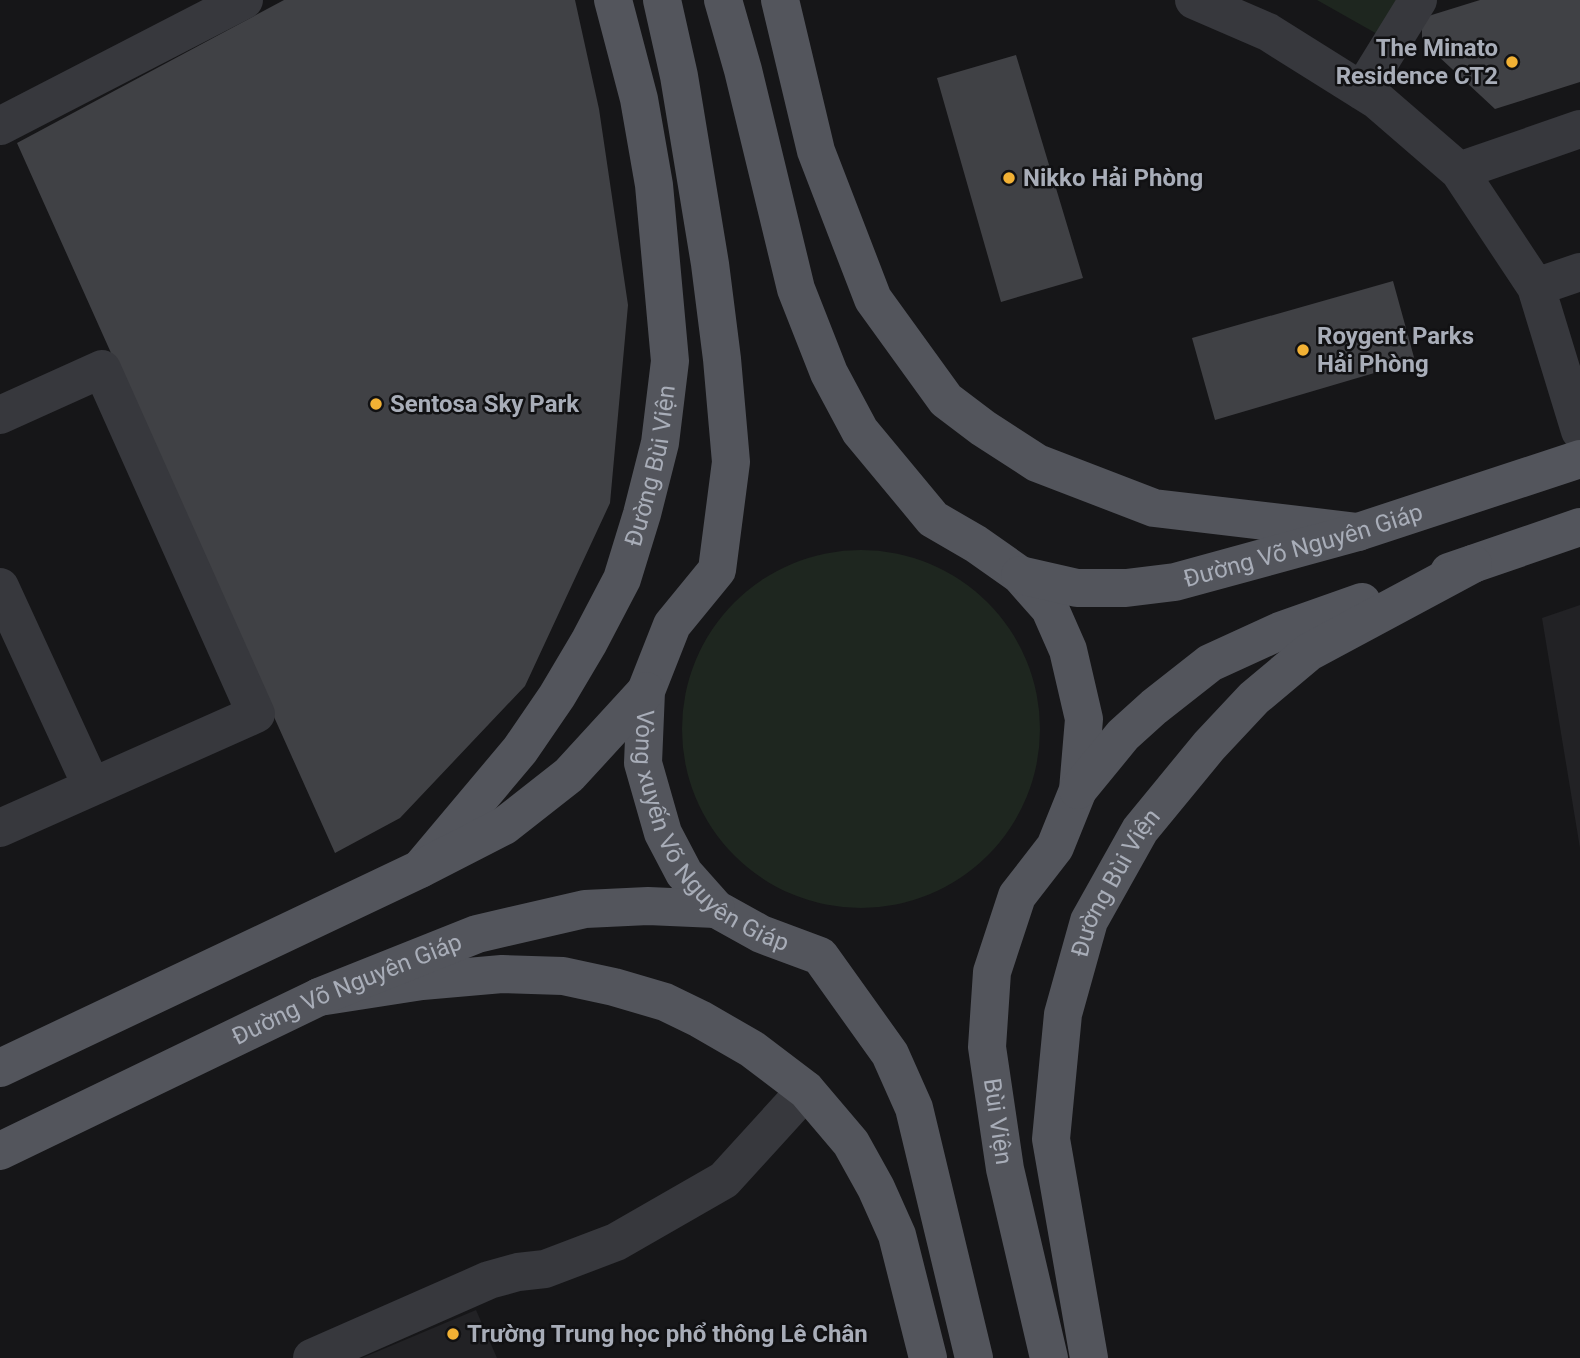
<svg xmlns="http://www.w3.org/2000/svg" width="1580" height="1358" viewBox="0 0 1580 1358" font-family="Roboto,sans-serif">
	<style>
		.built { fill: #222225 }
		.green { fill: #1e261f }
		.building { fill: #404145 }
		.lines { fill: none; stroke-linecap: round; stroke-linejoin: round }
		.minor { stroke: #37383d; stroke-width: 38 }
		.major { stroke: #53555c; stroke-width: 38 }
		.poi-dot { fill: #f2b134; stroke: #111113; stroke-width: 2.5 }
		.labels { text-anchor: middle; dominant-baseline: central; stroke-width: 5; stroke-linejoin: round; paint-order: stroke }
		.poi-label { font-size: 24px; font-weight: bold; fill: #a8adb8; stroke: #111113; text-anchor: start }
		.street-label { font-size: 24px; fill: #a8adb8; stroke: #111113 }
	</style>
	<rect width="100%" height="100%" fill="#161618"/>
	<!-- built -->
	<path class="built" d="M 1580,605 L 1580,848 L 1542,618 Z
		M 476,1310 L 497,1358 L 362,1358 Z"/>
	<!-- green -->
	<path class="green" d="M 1317,0 L 1399,0 L 1379,35 Z
		M682 729a179 179 0 1 1 358 0a179 179 0 1 1-358 0Z"/>
	<!-- building -->
	<path class="building" d="M 284,0 L 575,0 L 599,109 L 628,305 L 610,503 L 525,686 L 400,818 L 335,853 L 17,143 Z
		M 1480,0 L 1580,0 L 1580,82 L 1495,109 L 1422,41 L 1422,18 Z
		M 1016,55 L 1083,278 L 1001,302 L 937,78 Z
		M 1393,281 L 1415,361 L 1215,420 L 1192,338 Z"/>
	<g class="lines">
		<!-- minor -->
		<path class="minor" d="M 1194,0 L 1268,32 L 1378,101 L 1459,171 L 1536,287 L 1580,431
			M 1362,91 L 1418,0
			M 0,126 L 244,0
			M 1459,171 L 1580,129
			M 1536,287 L 1580,272
			M 0,415 L 102,369 L 256,714 L 0,828
			M 0,587 L 92,787
			M 312,1358 L 489,1280 L 518,1272 L 545,1269 L 616,1242 L 724,1180 L 806,1090"/>
		<!-- major -->
		<g class="major">
			<path id="s1" d="M 662,0 L 679,76 L 710,264 L 722,359 L 731,462 L 717,570 L 672,625 L 646,691 L 643,763 L 663,833 L 684,873 L 716,909 L 761,934 L 820,956 L 890,1054 L 914,1108 L 974,1358"/>
			<path id="s2" d="M 723,0 L 743,70 L 796,289 L 829,373 L 860,431 L 933,519 L 976,544 L 1020,575 L 1050,609 L 1068,650 L 1084,719 L 1078,790 L 1055,847 L 1017,896 L 992,972 L 987,1047 L 1005,1169 L 1049,1358"/>
			<path d="M 780,0 L 816,151 L 873,299 L 946,400 L 983,428 L 1037,463 L 1154,508 L 1358,532"/>
			<path d="M 1449,572 L 1580,527"/>
			<path id="s3" d="M 1020,575 L 1077,588 L 1126,588 L 1175,582 L 1358,532 L 1580,459"/>
			<path d="M 1078,790 L 1123,735 L 1154,707 L 1210,663 L 1280,631 L 1362,602"/>
			<path id="s4" d="M 420,869 L 520,750 L 557,696 L 589,642 L 622,579 L 642,514 L 660,443 L 670,361 L 654,185 L 639,99 L 613,0"/>
			<path d="M 319,997 L 422,981 L 502,974 L 563,976 L 614,987 L 665,1002 L 700,1019 L 752,1049 L 806,1090 L 851,1143 L 876,1188 L 897,1235 L 928,1358"/>
			<path d="M 0,1068 L 420,869 L 504,826 L 569,775 L 646,691"/>
			<path id="s5" d="M 0,1151 L 319,997 L 477,934 L 585,909 L 648,906 L 716,909"/>
			<path id="s6" d="M 1089,1358 L 1051,1139 L 1063,1014 L 1089,921 L 1140,830 L 1209,746 L 1254,698 L 1309,652 L 1473,564"/>
		</g>
	</g>
	<!-- markers -->
	<g class="poi-dot">
		<circle cx="1512" cy="62" r="7"/>
		<circle cx="1009" cy="178" r="7"/>
		<circle cx="1303" cy="350" r="7"/>
		<circle cx="376" cy="404" r="7"/>
		<circle cx="453" cy="1334" r="7"/>
	</g>
	<g class="labels">
		<!-- poi labels -->
		<g class="poi-label">
			<text x="1498" y="48" text-anchor="end">The Minato<tspan x="1498" dy="28">Residence CT2</tspan></text>
			<text x="1023" y="178">Nikko Hải Phòng</text>
			<text x="1317" y="336">Roygent Parks<tspan x="1317" dy="28">Hải Phòng</tspan></text>
			<text x="390" y="404">Sentosa Sky Park</text>
			<text x="467" y="1334">Trường Trung học phổ thông Lê Chân</text>
		</g>
		<!-- street labels -->
		<g class="street-label">
			<text stroke="none"><textPath href="#s4" startOffset="472">Đường Bùi Viện</textPath></text>
			<text stroke="none"><textPath href="#s3" startOffset="290">Đường Võ Nguyên Giáp</textPath></text>
			<text stroke="none"><textPath href="#s1" startOffset="887">Vòng xuyến Võ Nguyên Giáp</textPath></text>
			<text stroke="none"><textPath href="#s6" startOffset="490">Đường Bùi Viện</textPath></text>
			<text stroke="none"><textPath href="#s5" startOffset="383">Đường Võ Nguyên Giáp</textPath></text>
			<text stroke="none"><textPath href="#s2" startOffset="1258">Bùi Viện</textPath></text>
		</g>
	</g>
</svg>
